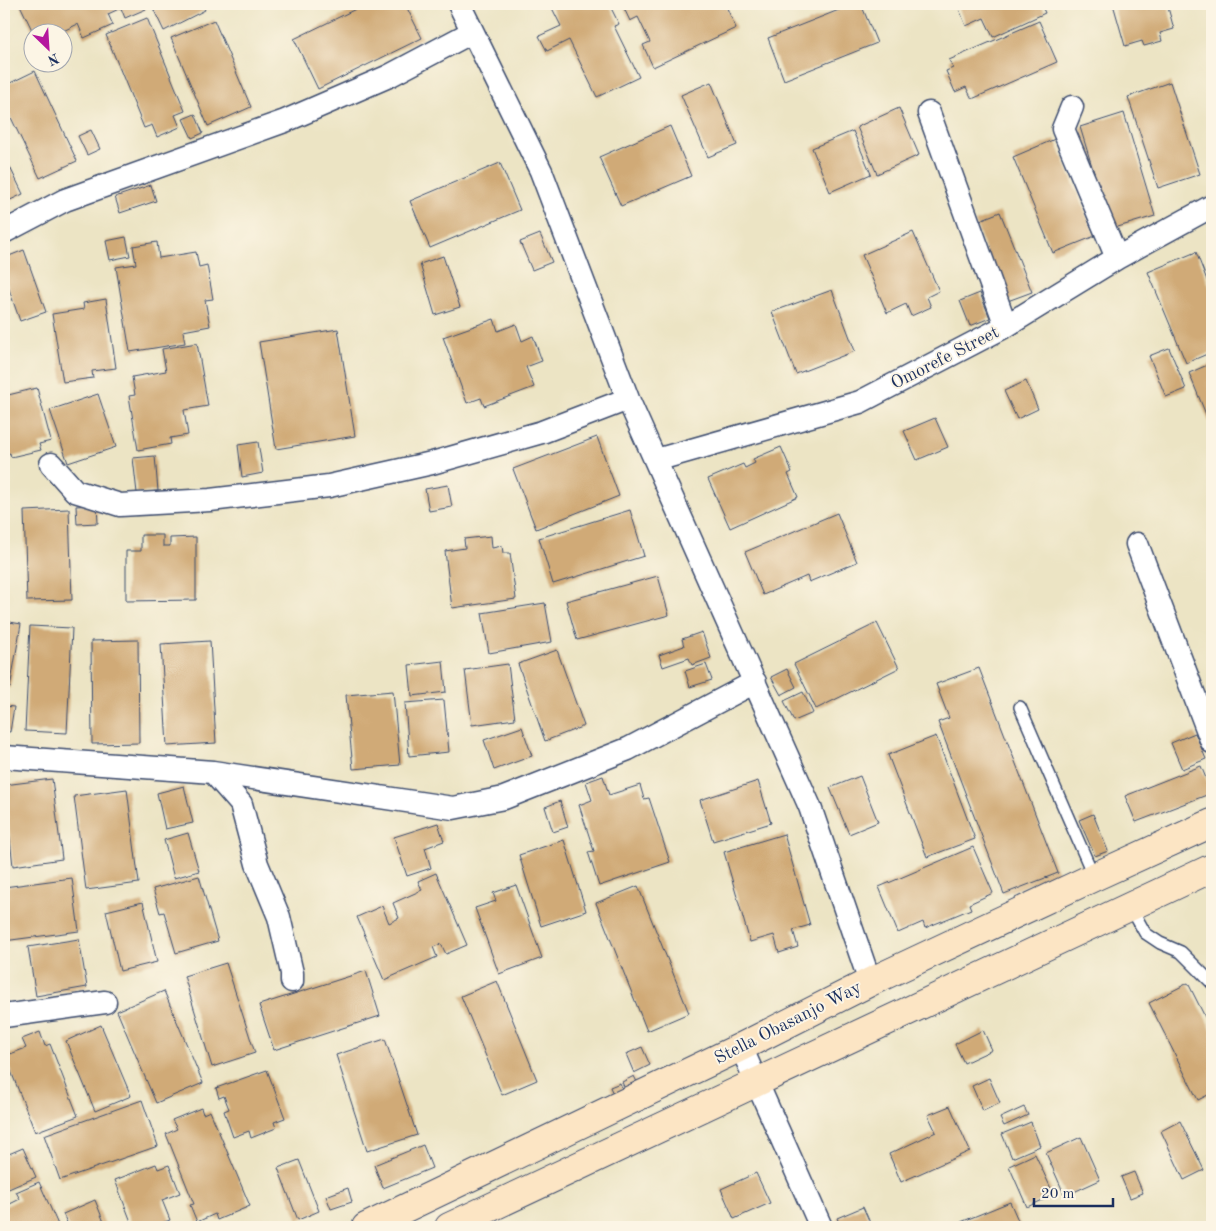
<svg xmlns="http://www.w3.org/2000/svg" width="1216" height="1231" viewBox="0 0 1216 1231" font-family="'Old Standard TT',serif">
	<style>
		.building { fill: #d0aa77 }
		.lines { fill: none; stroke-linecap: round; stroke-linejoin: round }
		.lane-casing { stroke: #3a4a6d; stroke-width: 14 }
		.street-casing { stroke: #3a4a6d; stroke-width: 25 }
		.secondary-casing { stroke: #3a4a6d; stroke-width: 30 }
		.lane { stroke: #fff; stroke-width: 11 }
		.street { stroke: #fff; stroke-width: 22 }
		.secondary { stroke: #fce5c4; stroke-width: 28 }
		.labels { text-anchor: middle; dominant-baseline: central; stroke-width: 4; stroke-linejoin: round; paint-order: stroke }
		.street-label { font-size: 18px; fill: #1b2f5e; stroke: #fcf5e5 }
	</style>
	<rect width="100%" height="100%" fill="#fcf5e5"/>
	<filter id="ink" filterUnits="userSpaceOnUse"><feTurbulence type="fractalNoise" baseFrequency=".02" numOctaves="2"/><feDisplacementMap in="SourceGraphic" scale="10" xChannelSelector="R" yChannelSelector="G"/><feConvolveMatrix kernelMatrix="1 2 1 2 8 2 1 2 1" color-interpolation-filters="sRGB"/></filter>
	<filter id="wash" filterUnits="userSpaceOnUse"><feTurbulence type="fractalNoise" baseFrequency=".0096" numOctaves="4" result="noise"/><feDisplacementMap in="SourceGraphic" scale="20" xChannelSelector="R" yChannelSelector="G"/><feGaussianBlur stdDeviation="1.12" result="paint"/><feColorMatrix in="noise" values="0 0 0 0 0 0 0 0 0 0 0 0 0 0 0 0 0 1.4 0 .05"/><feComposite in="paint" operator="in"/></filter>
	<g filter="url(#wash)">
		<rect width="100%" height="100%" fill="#ece4c4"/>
		<g id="blocks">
			<!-- building -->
			<path class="building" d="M 23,4 L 144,4 L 146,9 L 125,18 L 121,8 L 108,14 L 113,25 L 84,38 L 78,24 L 63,31 L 66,37 L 62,38 L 62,32 L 33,32 L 20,5 Z
				M 151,4 L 202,4 L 205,10 L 164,31 Z
				M 366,4 L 405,4 L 422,38 L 318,89 L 294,39 Z
				M 550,4 L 609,4 L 619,24 L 614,26 L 639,77 L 597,97 L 569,40 L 547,51 L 539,36 L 561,26 Z
				M 622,4 L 722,4 L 723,8 L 726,6 L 736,28 L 653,67 L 643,45 L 650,42 L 638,17 L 630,21 Z
				M 854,4 L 861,4 L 877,43 L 784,80 L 768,38 Z
				M 957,4 L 1041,4 L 1045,13 L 993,37 L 984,18 L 966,26 Z
				M 1113,4 L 1167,4 L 1174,29 L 1160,33 L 1162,41 L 1144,46 L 1142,41 L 1125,46 Z
				M 147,18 L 185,111 L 175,115 L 180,127 L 157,137 L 152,125 L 144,128 L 106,35 Z
				M 214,20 L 251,107 L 208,126 L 171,38 Z
				M 1039,21 L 1057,62 L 972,99 L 966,87 L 955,92 L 946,71 L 953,68 L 949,60 Z
				M 35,71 L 77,161 L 40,178 L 4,103 L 4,86 Z
				M 711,82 L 737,145 L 708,157 L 681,95 Z
				M 1170,82 L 1200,174 L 1158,188 L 1128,97 Z
				M 899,108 L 919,155 L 877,174 L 857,127 Z
				M 1124,113 L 1155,216 L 1111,229 L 1080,127 Z
				M 195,114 L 203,133 L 192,138 L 183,119 Z
				M 670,126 L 691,176 L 621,206 L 599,157 Z
				M 91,130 L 100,149 L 87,155 L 78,136 Z
				M 853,131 L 871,174 L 830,192 L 812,148 Z
				M 1055,139 L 1095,236 L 1053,253 L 1013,157 Z
				M 4,155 L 23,194 L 4,203 Z
				M 500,163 L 520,210 L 430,248 L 410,201 Z
				M 151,185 L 156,201 L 120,213 L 115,197 Z
				M 1000,212 L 1032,292 L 1005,302 L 975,222 Z
				M 913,232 L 939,291 L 927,297 L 931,307 L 911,316 L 906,304 L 887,313 L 862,255 Z
				M 540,234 L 552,262 L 532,270 L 520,242 Z
				M 126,237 L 130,256 L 110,260 L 106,241 Z
				M 157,242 L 159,258 L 196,252 L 199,267 L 207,265 L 213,299 L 205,300 L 210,326 L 183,331 L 185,343 L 130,352 L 116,267 L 136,264 L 133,246 Z
				M 24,250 L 46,312 L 20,321 L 4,275 L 4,258 Z
				M 1196,252 L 1212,293 L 1212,352 L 1186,363 L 1148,272 Z
				M 443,256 L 460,307 L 435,315 L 420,264 Z
				M 832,290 L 855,351 L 796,374 L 772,312 Z
				M 980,293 L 990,318 L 970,326 L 960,301 Z
				M 106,299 L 116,368 L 92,371 L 93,378 L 63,382 L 52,314 L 84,309 L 83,303 Z
				M 494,319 L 498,331 L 516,324 L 522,341 L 533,336 L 542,361 L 526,367 L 534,387 L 484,406 L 481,398 L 467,403 L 443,337 Z
				M 338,329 L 355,436 L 276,449 L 259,342 Z
				M 197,343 L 208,406 L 184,410 L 188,435 L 170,438 L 171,444 L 138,450 L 129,396 L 135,395 L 132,377 L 166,371 L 162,349 Z
				M 1169,348 L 1186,389 L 1166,397 L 1149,356 Z
				M 1212,363 L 1212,429 L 1189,373 Z
				M 1026,381 L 1038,409 L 1017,419 L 1004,391 Z
				M 37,388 L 51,441 L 39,444 L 41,450 L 11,457 L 10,453 L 4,455 L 4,396 Z
				M 98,394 L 116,447 L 68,463 L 50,410 Z
				M 935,418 L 948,447 L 917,460 L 904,431 Z
				M 597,437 L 619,496 L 536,529 L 513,469 Z
				M 258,442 L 263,473 L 242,477 L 238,445 Z
				M 781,447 L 792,472 L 788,474 L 798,497 L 730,528 L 708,479 L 743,464 L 745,468 L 755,463 L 753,459 Z
				M 155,456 L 158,491 L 137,493 L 133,458 Z
				M 448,485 L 452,507 L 429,511 L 425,489 Z
				M 97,505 L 98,523 L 77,524 L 76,506 Z
				M 69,509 L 72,600 L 27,601 L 24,511 Z
				M 630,510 L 644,556 L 553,584 L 539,538 Z
				M 837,513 L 857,562 L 809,582 L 807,576 L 763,595 L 745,552 Z
				M 141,535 L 163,535 L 163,546 L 170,546 L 170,538 L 196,537 L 196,600 L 126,601 L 126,551 L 141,551 Z
				M 491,536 L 492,548 L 502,546 L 503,553 L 510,553 L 516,599 L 452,608 L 445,551 L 465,548 L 464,539 Z
				M 658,576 L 669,615 L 577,640 L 566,601 Z
				M 545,603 L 552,642 L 489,653 L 482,613 Z
				M 4,621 L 21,624 L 10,688 L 4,687 Z
				M 877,623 L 899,668 L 816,709 L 794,664 Z
				M 30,626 L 72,628 L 67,733 L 25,731 Z
				M 702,632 L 711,658 L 692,665 L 689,658 L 663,667 L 659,655 L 684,646 L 682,639 Z
				M 138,640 L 139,743 L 92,744 L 91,641 Z
				M 210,641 L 216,743 L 167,746 L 161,644 Z
				M 557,650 L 584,726 L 545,741 L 518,664 Z
				M 443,661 L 446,692 L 412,696 L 409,665 Z
				M 508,664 L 515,719 L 472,725 L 465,670 Z
				M 706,664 L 712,680 L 690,687 L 685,671 Z
				M 979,668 L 1058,873 L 1004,894 L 938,722 L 949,718 L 936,684 Z
				M 787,669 L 796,687 L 781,695 L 771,677 Z
				M 393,691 L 400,765 L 353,769 L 346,695 Z
				M 803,692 L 813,713 L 794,721 L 784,701 Z
				M 444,700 L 449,752 L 409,756 L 405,703 Z
				M 4,706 L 14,707 L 10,732 L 4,731 Z
				M 522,727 L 532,756 L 494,770 L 484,740 Z
				M 1195,733 L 1206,759 L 1182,769 L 1171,743 Z
				M 936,736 L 975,839 L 927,857 L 888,755 Z
				M 1201,766 L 1212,793 L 1136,822 L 1125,796 Z
				M 603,776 L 609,795 L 640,785 L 644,799 L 649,798 L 670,862 L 599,886 L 588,852 L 594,851 L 579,805 L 592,800 L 586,782 Z
				M 860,776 L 878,822 L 849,834 L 830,788 Z
				M 52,779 L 62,859 L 13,866 L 4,785 Z
				M 758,781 L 771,823 L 713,841 L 700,800 Z
				M 184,786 L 193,823 L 165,829 L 157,793 Z
				M 127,789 L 139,883 L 86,890 L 74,796 Z
				M 560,801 L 568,827 L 553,832 L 545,807 Z
				M 1093,814 L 1108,851 L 1095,856 L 1079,820 Z
				M 438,823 L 444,841 L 425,848 L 431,868 L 407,876 L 394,837 Z
				M 188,833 L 199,871 L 174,878 L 164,840 Z
				M 784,834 L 810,925 L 793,930 L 798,947 L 779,953 L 774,935 L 750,942 L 724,852 Z
				M 564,840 L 586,911 L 541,926 L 519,855 Z
				M 973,847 L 993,893 L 969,904 L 971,909 L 925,928 L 923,922 L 898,933 L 879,887 Z
				M 436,873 L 467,945 L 446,954 L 441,944 L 433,947 L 437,957 L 384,980 L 357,917 L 382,906 L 389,923 L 399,918 L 393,903 L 422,890 L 418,881 Z
				M 199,876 L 218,941 L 176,953 L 164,912 L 160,913 L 153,889 Z
				M 72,878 L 79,931 L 4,941 L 4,887 Z
				M 516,885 L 542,958 L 499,974 L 475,908 L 496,901 L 493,893 Z
				M 638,886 L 689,1013 L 647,1031 L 596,903 Z
				M 143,902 L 157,962 L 120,971 L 106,911 Z
				M 79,939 L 87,987 L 36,996 L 28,947 Z
				M 226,963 L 255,1053 L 212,1067 L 184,976 Z
				M 366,971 L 380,1016 L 274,1050 L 259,1005 Z
				M 497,981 L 537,1080 L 502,1095 L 461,996 Z
				M 1188,983 L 1212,1031 L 1212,1093 L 1198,1100 L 1149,1003 Z
				M 164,991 L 203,1083 L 156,1103 L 117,1011 Z
				M 101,1025 L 131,1096 L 95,1111 L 66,1041 Z
				M 983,1030 L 992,1050 L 964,1063 L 955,1044 Z
				M 40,1032 L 45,1046 L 50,1044 L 78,1116 L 35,1132 L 5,1056 L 26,1048 L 22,1039 Z
				M 385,1039 L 417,1135 L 367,1151 L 336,1055 Z
				M 642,1047 L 650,1065 L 634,1073 L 626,1054 Z
				M 267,1070 L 285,1118 L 274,1122 L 276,1128 L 251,1138 L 249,1131 L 233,1137 L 224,1111 L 229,1109 L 224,1096 L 219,1098 L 216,1088 Z
				M 634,1076 L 640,1088 L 627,1094 L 622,1082 Z
				M 989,1078 L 1000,1103 L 983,1111 L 972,1086 Z
				M 620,1083 L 625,1094 L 615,1099 L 610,1087 Z
				M 142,1100 L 158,1146 L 60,1180 L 44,1135 Z
				M 950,1106 L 970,1151 L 901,1182 L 889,1154 L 936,1132 L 928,1115 Z
				M 1024,1107 L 1028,1115 L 1004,1126 L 1000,1118 Z
				M 201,1108 L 203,1114 L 210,1111 L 250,1206 L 217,1220 L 215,1214 L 197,1222 L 190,1205 L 194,1204 L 166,1134 L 177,1129 L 172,1120 Z
				M 1180,1121 L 1204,1170 L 1184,1180 L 1161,1131 Z
				M 1031,1122 L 1040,1146 L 1012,1158 L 1002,1134 Z
				M 1081,1137 L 1100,1180 L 1065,1196 L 1046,1153 Z
				M 423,1145 L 432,1168 L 383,1188 L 374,1165 Z
				M 23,1148 L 36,1177 L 4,1191 L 4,1156 Z
				M 1035,1154 L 1054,1195 L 1027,1207 L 1009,1166 Z
				M 299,1160 L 319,1211 L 298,1220 L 278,1168 Z
				M 156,1164 L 158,1169 L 169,1165 L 180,1193 L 162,1200 L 170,1220 L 151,1227 L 133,1227 L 115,1180 Z
				M 1134,1172 L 1143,1193 L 1130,1198 L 1121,1177 Z
				M 756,1173 L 770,1203 L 734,1219 L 721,1189 Z
				M 39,1182 L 59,1227 L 4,1227 L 4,1207 L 20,1199 L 16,1192 Z
				M 348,1188 L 352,1202 L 331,1209 L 326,1196 Z
				M 95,1200 L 106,1227 L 69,1227 L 63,1214 Z
				M 1010,1202 L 1021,1227 L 963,1227 L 961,1222 Z
				M 863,1207 L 872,1227 L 841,1227 L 837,1218 Z"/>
		</g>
	</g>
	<g filter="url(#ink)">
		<use href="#blocks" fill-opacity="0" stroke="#3a4a6d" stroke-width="1"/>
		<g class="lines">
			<defs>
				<path id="lane" d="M 1020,707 L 1094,877
					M 1130,906 L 1145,933 L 1160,943 L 1181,952 L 1212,983"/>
				<path id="street" d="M 459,4 L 541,171 L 628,399 L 810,807 L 870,982
					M 1072,107 L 1063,129 L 1117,258
					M 929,113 L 1006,326
					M 4,232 L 65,200 L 285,121 L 389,76 L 472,32
					M 656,460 L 860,402 L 1006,326 L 1117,258 L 1212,206
					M 51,464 L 75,491 L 120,505 L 210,500 L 329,486 L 432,463 L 542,432 L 628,399
					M 1137,544 L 1212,742
					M 4,757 L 213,772 L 453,808 L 504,798 L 628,749 L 755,682
					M 213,772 L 241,804 L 257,864 L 279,917 L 292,973 L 292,981
					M 4,1016 L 105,1002
					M 741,1047 L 821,1227"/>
				<path id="secondary" d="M 366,1227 L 741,1047 L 870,982 L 1094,877 L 1212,823
					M 449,1227 L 1212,868"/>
			</defs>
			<!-- lane casing -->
			<use href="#lane" class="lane-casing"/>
			<!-- street casing -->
			<use href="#street" class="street-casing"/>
			<!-- secondary casing -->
			<use href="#secondary" class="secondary-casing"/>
			<!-- lane -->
			<use href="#lane" class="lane"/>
			<!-- street -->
			<use href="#street" class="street"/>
			<!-- secondary -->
			<use href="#secondary" class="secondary"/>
		</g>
	</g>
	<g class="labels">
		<!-- street labels -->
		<g class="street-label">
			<text transform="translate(945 358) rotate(-27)">Omorefe Street</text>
			<text transform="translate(788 1023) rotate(-27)">Stella Obasanjo Way</text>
		</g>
	</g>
	<!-- margin -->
	<rect width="1216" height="1231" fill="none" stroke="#fcf5e5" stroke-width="20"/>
	<!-- north arrow -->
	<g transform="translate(48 48) rotate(155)"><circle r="24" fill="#fcf5e5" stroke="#a2a6af"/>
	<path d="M0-4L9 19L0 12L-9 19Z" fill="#b5179e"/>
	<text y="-8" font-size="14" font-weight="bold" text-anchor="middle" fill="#1b2f5e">N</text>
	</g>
	<!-- scale -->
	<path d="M1034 1198v8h79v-8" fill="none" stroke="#1b2f5e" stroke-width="2.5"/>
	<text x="1041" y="1198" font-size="15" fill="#1b2f5e" stroke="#fcf5e5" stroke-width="4" paint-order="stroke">20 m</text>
</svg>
